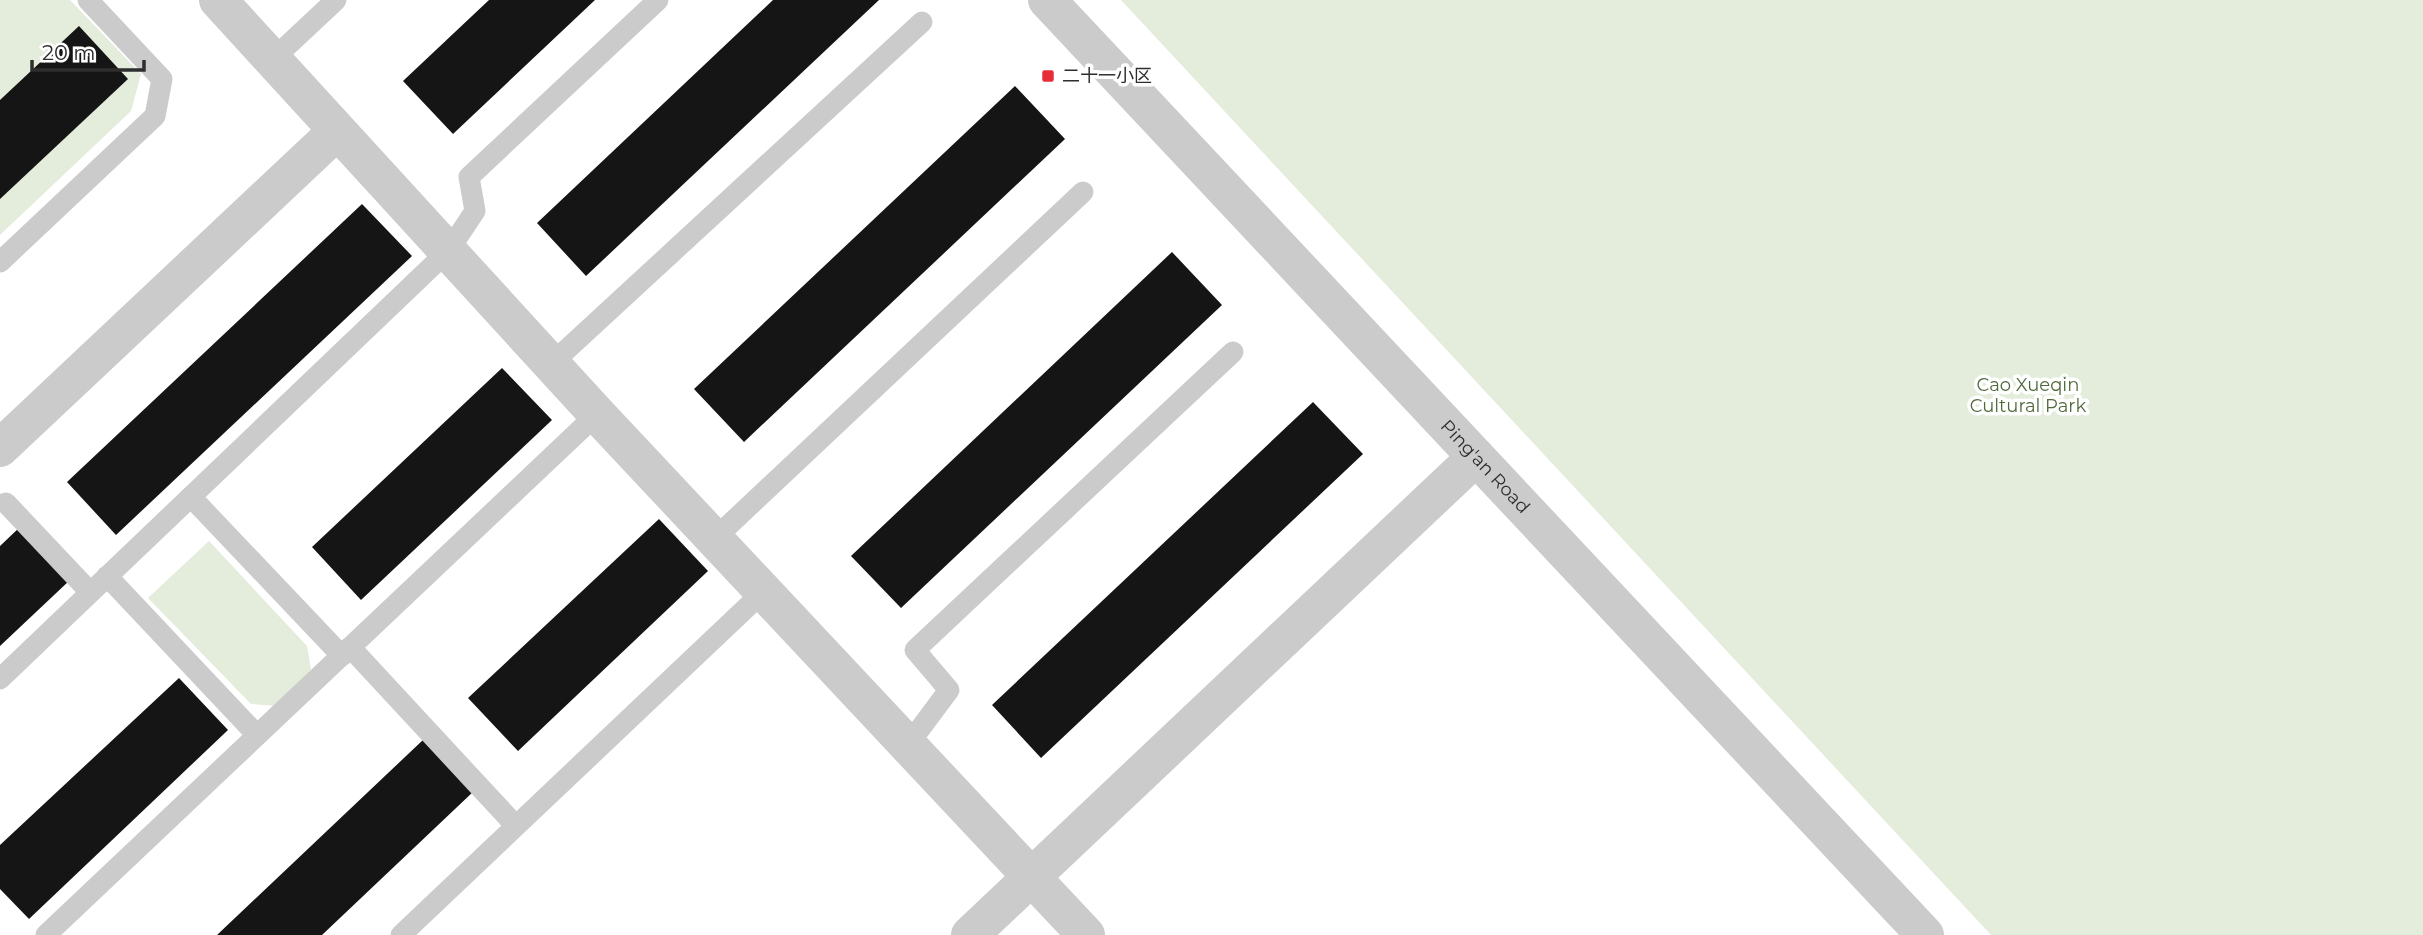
<svg xmlns="http://www.w3.org/2000/svg" width="2423" height="935" viewBox="0 0 2423 935" font-family="Montserrat,'Noto Sans SC',sans-serif">
	<style>
		.green { fill: #e4ecdb }
		.building { fill: #151515 }
		.lines { fill: none; stroke-linecap: round; stroke-linejoin: round }
		.service { stroke: #cbcbcb; stroke-width: 21 }
		.minor { stroke: #cbcbcb; stroke-width: 38 }
		.tertiary { stroke: #cbcbcb; stroke-width: 38 }
		.poi-dot { fill: #e72d39; stroke: #fff; stroke-width: 2.5 }
		.labels { text-anchor: middle; dominant-baseline: central; stroke-width: 7; stroke-linejoin: round; paint-order: stroke }
		.poi-label { font-size: 18px; fill: #2e2e2e; stroke: #fff; text-anchor: start }
		.park-label { font-size: 18px; fill: #506a3b; stroke: #fff }
		.street-label { font-size: 18px; fill: #2e2e2e; stroke: #fff }
	</style>
	<rect width="100%" height="100%" fill="#fff"/>
	<!-- green -->
	<path class="green" d="M 0,0 L 70,0 L 141,74 L 131,111 L 0,235 Z
		M 1121,0 L 2423,0 L 2423,935 L 1991,935 Z
		M 209,541 L 307,646 L 311,669 L 300,687 L 278,706 L 251,704 L 148,598 Z"/>
	<!-- building -->
	<path class="building" d="M 489,0 L 595,0 L 453,134 L 403,81 Z
		M 773,0 L 879,0 L 586,276 L 537,223 Z
		M 79,26 L 128,79 L 0,199 L 0,100 Z
		M 1015,86 L 1065,139 L 744,442 L 694,389 Z
		M 362,204 L 412,256 L 116,535 L 67,482 Z
		M 1172,252 L 1222,305 L 901,608 L 851,556 Z
		M 502,368 L 552,420 L 361,600 L 312,547 Z
		M 1313,402 L 1363,454 L 1041,758 L 992,705 Z
		M 659,519 L 708,571 L 518,751 L 468,698 Z
		M 20,527 L 70,580 L 0,646 L 0,546 Z
		M 179,678 L 228,730 L 29,919 L 0,889 L 0,845 Z
		M 424,739 L 474,791 L 322,935 L 217,935 Z"/>
	<g class="lines">
		<!-- service -->
		<path class="service" d="M 273,59 L 336,0
			M 0,262 L 155,116 L 162,79 L 88,0
			M 551,364 L 922,22
			M 191,497 L 342,656
			M 6,503 L 90,592
			M 714,539 L 1083,192
			M 107,576 L 257,735
			M 350,647 L 516,826
			M 0,679 L 449,250 L 475,211 L 469,177 L 658,0
			M 908,745 L 949,690 L 915,650 L 1233,352
			M 46,935 L 597,414
			M 401,935 L 764,591"/>
		<!-- minor -->
		<path class="minor" d="M 218,0 L 597,414 L 1086,935
			M 0,448 L 337,131
			M 970,935 L 1476,457"/>
		<!-- tertiary -->
		<path class="tertiary" id="s1" d="M 1047,0 L 1925,935"/>
	</g>
	<!-- markers -->
	<rect class="poi-dot" x="1041" y="69" width="14" height="14" rx="3.5"/>
	<g class="labels">
		<!-- poi labels -->
		<g class="poi-label">
			<text x="1062" y="76">二十一小区</text>
		</g>
		<!-- park labels -->
		<g class="park-label">
			<text x="2028" y="385">Cao Xueqin<tspan x="2028" dy="21">Cultural Park</tspan></text>
		</g>
		<!-- street labels -->
		<g class="street-label">
			<text stroke="none"><textPath href="#s1" startOffset="640">Ping'an Road</textPath></text>
		</g>
	</g>
	<!-- scale -->
	<path d="M32 60v10h112v-10" fill="none" stroke="#2e2e2e" stroke-width="3.5"/>
	<text x="42" y="60" font-size="21" fill="#2e2e2e" stroke="#ffffff" stroke-width="5" paint-order="stroke">20 m</text>
</svg>
